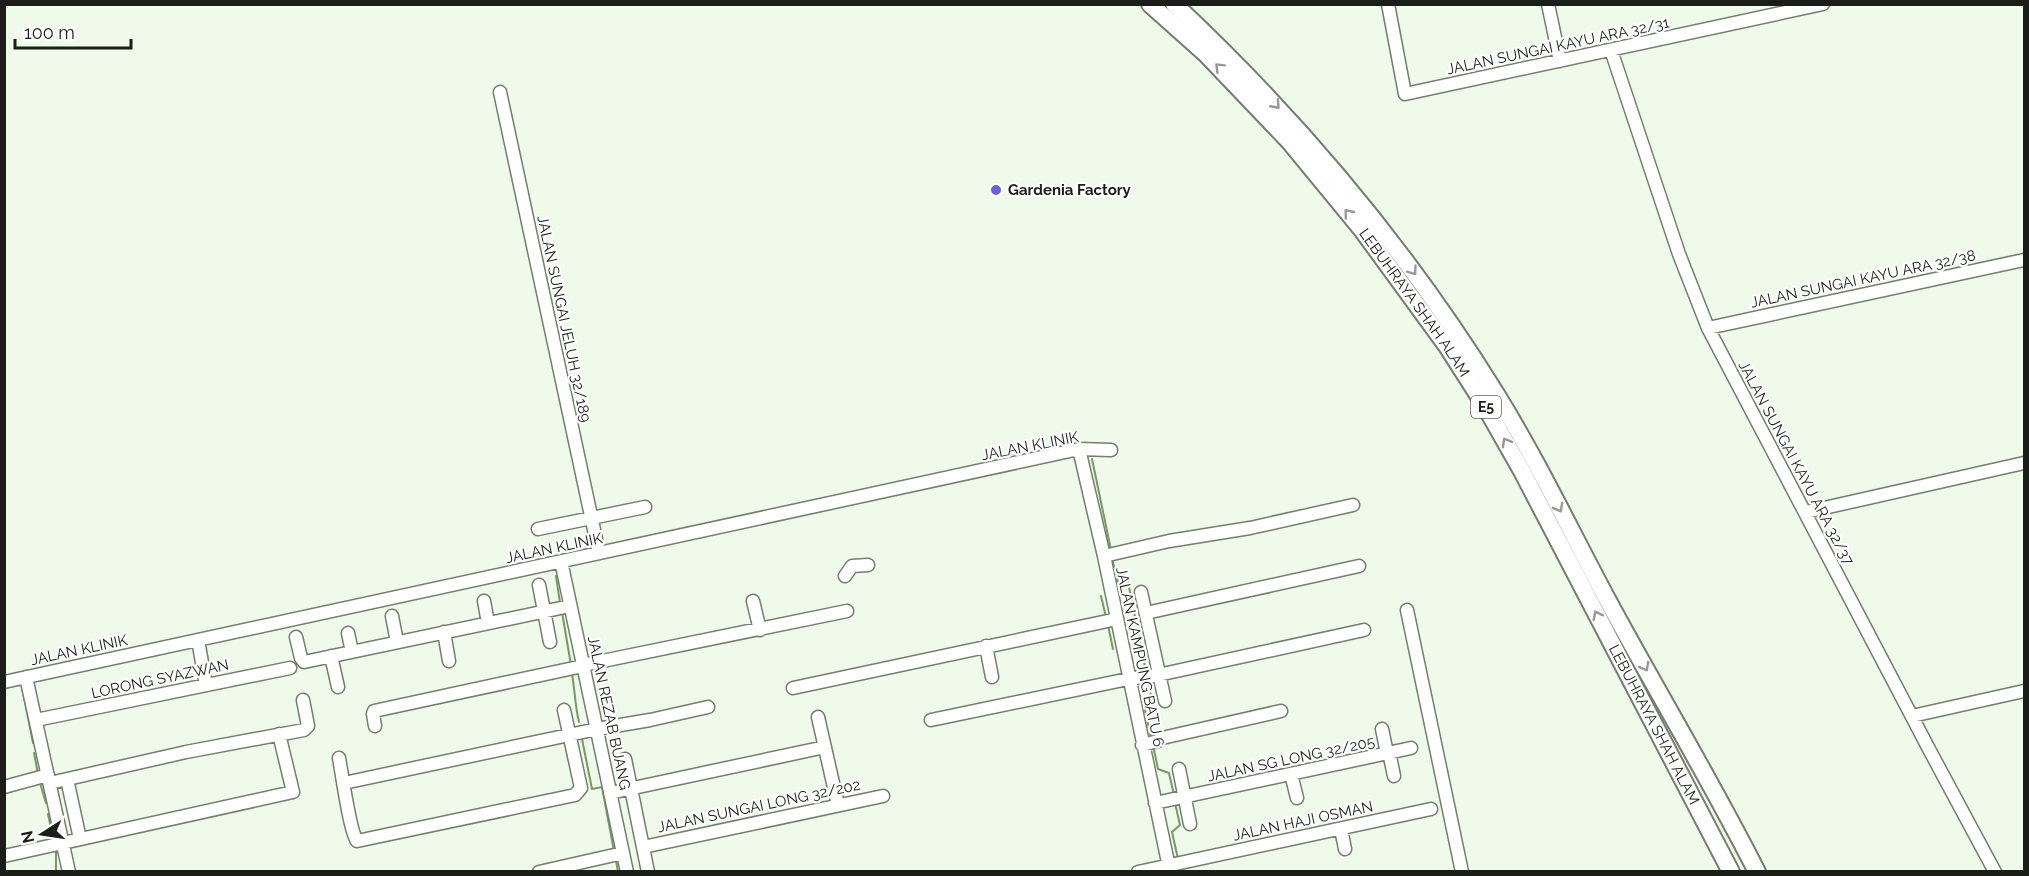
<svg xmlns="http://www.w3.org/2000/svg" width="2029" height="876" viewBox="0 0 2029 876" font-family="Raleway,sans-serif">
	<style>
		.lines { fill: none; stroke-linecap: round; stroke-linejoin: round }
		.stream { stroke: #769a62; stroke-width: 2 }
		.minor-casing { stroke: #747d6f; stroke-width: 15 }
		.highway-casing { stroke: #747d6f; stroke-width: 20 }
		.minor { stroke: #fff; stroke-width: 12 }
		.highway { stroke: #fff; stroke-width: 16 }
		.oneway { stroke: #989997 }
		.poi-dot { fill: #6c5ed8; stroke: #fff; stroke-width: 2 }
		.labels { text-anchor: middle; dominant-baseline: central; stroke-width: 4.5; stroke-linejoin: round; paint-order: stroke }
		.shield { fill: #fff; stroke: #5f615d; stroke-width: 1.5 }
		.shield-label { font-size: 14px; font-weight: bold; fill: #1a1d18 }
		.street-label { font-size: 15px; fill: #1a1d18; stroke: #fff }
		.poi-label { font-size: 15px; font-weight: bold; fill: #1a1d18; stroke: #fff; text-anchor: start }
	</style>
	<rect width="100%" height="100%" fill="#effaea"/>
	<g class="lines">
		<!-- stream -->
		<path class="stream" d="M 1092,459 L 1111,550
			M 1112,558 L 1118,583 L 1128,582 L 1145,667
			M 556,576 L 560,603
			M 1101,596 L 1106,617
			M 562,612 L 571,665
			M 1108,625 L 1113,649
			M 572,674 C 575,690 575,706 579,722
			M 1149,686 L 1152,700 L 1145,710 L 1151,737
			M 22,687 L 33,743
			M 582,739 L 592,789 L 602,787 L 614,851
			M 1153,745 L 1158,769 L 1169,773 L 1174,795
			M 34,753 L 38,774
			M 40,783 L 46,803
			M 1175,803 L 1180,825 L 1172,832 L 1178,859
			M 48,814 L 53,838
			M 56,851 L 56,872
			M 616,860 L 618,872"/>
		<defs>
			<path id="minor" d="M 1388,4 L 1405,94 L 1823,4
				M 1548,4 L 1560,61
				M 1611,50 L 1679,254 L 1708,328 L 1930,751 L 1995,872
				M 500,92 L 599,553
				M 1708,328 L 2024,260
				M 1079,449 L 1104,556 L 1170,872
				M 1806,512 L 2024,463
				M 538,529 L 645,507
				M 1104,556 L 1169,541 L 1250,528 L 1353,505
				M 561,561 L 627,872
				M 845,576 L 852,566 L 868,565
				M 539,585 L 550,642
				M 1141,592 L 1165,701
				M 484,601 L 488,623
				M 753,601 L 760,630
				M 1407,610 L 1462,872
				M 1146,613 L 1359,566
				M 392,616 L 397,642
				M 444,632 L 449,661
				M 348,633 L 352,652
				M 296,637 L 301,658 L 304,662 L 570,606
				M 198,640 L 206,685
				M 986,646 L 992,677
				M 331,656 L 338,687
				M 583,665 L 847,611
				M 26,677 L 69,872
				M 4,682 L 1079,449 L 1111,450
				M 793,688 L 1117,619
				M 1912,716 L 2024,691
				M 818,717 L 838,805
				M 36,720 L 290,668
				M 931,720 L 1128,679 L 1158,675 L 1364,630
				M 375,726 L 373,714 L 374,711 L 583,666
				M 1382,729 L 1387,753
				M 1142,745 L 1158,741 L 1162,738 L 1281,711
				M 1389,752 L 1394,776
				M 339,758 C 342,774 350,832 357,841 L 575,795 L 581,788 L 564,710
				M 625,759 L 648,872
				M 1179,769 L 1190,824
				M 1291,774 L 1297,798
				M 67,779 L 80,839
				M 50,783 L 186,752 L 304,730 L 308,726 L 303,700
				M 344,783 L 597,729 L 650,720 L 708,707
				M 4,787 L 48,775
				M 610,793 L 825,747
				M 1155,803 L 1411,748
				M 1341,829 L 1345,849
				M 643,847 L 883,796
				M 4,856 L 293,792 L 279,734
				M 539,872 L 623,853
				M 1138,872 L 1431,809"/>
			<g id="highway">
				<path id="s1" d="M 1150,4 L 1206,54 L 1289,141 L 1363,231 L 1447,346 L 1484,404 L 1522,471 L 1731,872"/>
				<path d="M 1174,4 C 1298,120 1407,250 1496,394 C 1537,460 1570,530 1607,599 C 1656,690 1710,779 1757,872"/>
			</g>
		</defs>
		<!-- minor casing -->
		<use href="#minor" class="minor-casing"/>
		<!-- highway casing -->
		<use href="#highway" class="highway-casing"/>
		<!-- minor -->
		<use href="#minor" class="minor"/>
		<!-- highway -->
		<use href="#highway" class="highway"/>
	</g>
	<!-- one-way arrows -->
	<defs><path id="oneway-chevron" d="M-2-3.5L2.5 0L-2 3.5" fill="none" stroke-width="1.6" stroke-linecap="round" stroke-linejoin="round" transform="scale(1.5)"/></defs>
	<g class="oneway">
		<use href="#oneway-chevron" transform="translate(1219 67) rotate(-135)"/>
		<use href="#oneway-chevron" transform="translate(1276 105) rotate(48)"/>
		<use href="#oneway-chevron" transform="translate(1348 213) rotate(-129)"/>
		<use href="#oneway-chevron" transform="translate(1413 271) rotate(54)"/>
		<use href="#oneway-chevron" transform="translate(1506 442) rotate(-120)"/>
		<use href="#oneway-chevron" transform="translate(1559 508) rotate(62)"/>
		<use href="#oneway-chevron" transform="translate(1597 615) rotate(-117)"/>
		<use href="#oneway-chevron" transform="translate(1645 667) rotate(61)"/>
	</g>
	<!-- markers -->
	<circle class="poi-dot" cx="996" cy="190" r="6"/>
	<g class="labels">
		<!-- shield labels -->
		<rect class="shield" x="1471" y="396" width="30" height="22" rx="4.5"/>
		<g class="shield-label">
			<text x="1486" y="407">E5</text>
		</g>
		<!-- street labels -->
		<g class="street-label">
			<text transform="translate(1558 46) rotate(-12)">JALAN SUNGAI KAYU ARA 32/31</text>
			<text transform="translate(1863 279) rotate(-12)">JALAN SUNGAI KAYU ARA 32/38</text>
			<text stroke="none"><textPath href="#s1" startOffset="400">LEBUHRAYA SHAH ALAM</textPath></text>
			<text transform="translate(564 319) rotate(78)">JALAN SUNGAI JELUH 32/189</text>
			<text transform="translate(1030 446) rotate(-11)">JALAN KLINIK</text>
			<text transform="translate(1796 463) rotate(62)">JALAN SUNGAI KAYU ARA 32/37</text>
			<text transform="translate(554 548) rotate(-12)">JALAN KLINIK</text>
			<text transform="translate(79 650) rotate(-12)">JALAN KLINIK</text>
			<text transform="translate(1140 657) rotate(78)">JALAN KAMPUNG BATU 6</text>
			<text transform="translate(160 679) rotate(-12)">LORONG SYAZWAN</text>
			<text transform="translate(609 713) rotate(78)">JALAN REZAB BUANG</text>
			<text stroke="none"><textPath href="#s1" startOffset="886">LEBUHRAYA SHAH ALAM</textPath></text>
			<text transform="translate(1291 759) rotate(-12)">JALAN SG LONG 32/205</text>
			<text transform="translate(759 806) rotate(-12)">JALAN SUNGAI LONG 32/202</text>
			<text transform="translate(1303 821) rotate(-12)">JALAN HAJI OSMAN</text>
		</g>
		<!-- poi labels -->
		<g class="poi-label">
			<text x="1008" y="190">Gardenia Factory</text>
		</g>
	</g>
	<!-- border -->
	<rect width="2029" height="876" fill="none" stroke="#1a1d18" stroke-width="12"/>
	<!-- north arrow -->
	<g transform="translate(42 834) rotate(258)" stroke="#ffffff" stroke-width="4.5" paint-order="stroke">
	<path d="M0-4.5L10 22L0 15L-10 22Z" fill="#1a1d18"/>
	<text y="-9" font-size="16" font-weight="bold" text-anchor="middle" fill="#1a1d18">N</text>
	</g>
	<!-- scale -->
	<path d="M15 39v9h116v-9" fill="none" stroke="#1a1d18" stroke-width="3"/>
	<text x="24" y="39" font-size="18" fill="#1a1d18" stroke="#ffffff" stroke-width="4.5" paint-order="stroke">100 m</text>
</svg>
